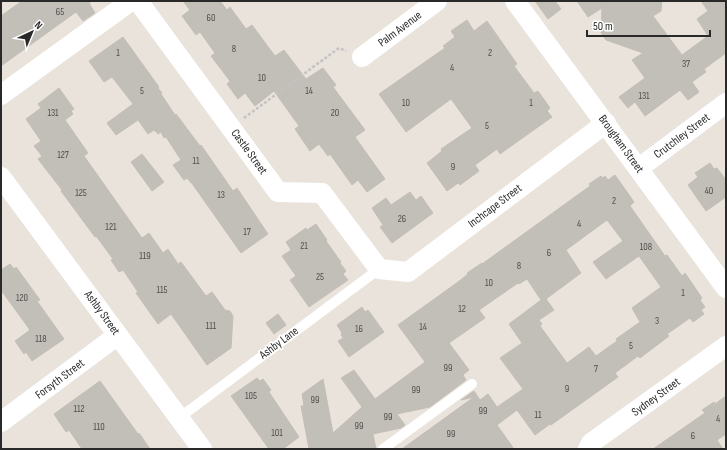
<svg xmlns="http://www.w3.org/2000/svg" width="727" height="450" viewBox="0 0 727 450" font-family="'Sofia Sans Condensed',sans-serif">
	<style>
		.building { fill: #c2beb8; stroke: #c4bfb6; fill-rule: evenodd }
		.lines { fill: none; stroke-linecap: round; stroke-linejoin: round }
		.path { stroke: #c3c3c3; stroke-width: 2.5; stroke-dasharray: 3 2; stroke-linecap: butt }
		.lane { stroke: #fff; stroke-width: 10 }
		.street { stroke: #fff; stroke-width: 20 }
		.labels { text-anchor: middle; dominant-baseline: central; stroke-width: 3.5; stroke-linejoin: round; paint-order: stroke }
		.number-label { font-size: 10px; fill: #4f4e4d }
		.street-label { font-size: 12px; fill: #292929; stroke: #fff }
	</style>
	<rect width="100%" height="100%" fill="#e9e3dc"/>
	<!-- building -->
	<path class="building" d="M 22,1 L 92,1 L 89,3 L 95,13 L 83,21 L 76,12 L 1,66 L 1,16 Z
		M 183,1 L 220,1 L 227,10 L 230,7 L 246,29 L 252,25 L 275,56 L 284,50 L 306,79 L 323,68 L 336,85 L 333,87 L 365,130 L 355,137 L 385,179 L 367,192 L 358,180 L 352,185 L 330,154 L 328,156 L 319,144 L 310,151 L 295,129 L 299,126 L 274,91 L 255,106 L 245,93 L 238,99 L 227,84 L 230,81 L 211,56 L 215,53 L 200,32 L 196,35 L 182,16 L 190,10 Z
		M 535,1 L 555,1 L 561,9 L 548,19 Z
		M 577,1 L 662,1 L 661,11 L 653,16 L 682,55 L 708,36 L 697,19 L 708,11 L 701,1 L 726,1 L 726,53 L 704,69 L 706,72 L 692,82 L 699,92 L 688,100 L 680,90 L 645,116 L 635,102 L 628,108 L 619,97 L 645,78 L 632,60 L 643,53 L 606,40 L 601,33 L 602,8 L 588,17 Z
		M 467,20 L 474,31 L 487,21 L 517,64 L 514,66 L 534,93 L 538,91 L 550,108 L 547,111 L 552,117 L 500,154 L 497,149 L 475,165 L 479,171 L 460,185 L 458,183 L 447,191 L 427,163 L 442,151 L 441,149 L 472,128 L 451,99 L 406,132 L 379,94 L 445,48 L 443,46 L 455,37 L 451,31 Z
		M 123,37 L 159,87 L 158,88 L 162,93 L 161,94 L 175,115 L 176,114 L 200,146 L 201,145 L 233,191 L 237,188 L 268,234 L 241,253 L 191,182 L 191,183 L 187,178 L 184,180 L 173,165 L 181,160 L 166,137 L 164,138 L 161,132 L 158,134 L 154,130 L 148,134 L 138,120 L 116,135 L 107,123 L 133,104 L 112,77 L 104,82 L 89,61 Z
		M 59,88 L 74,109 L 71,111 L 73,114 L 65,120 L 88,153 L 84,156 L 142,238 L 149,233 L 163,253 L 168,249 L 178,264 L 181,262 L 206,296 L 212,292 L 225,310 L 230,311 L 233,316 L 231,348 L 207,365 L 171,314 L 158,324 L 136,293 L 138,292 L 123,270 L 119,272 L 111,260 L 113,259 L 96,236 L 95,237 L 61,191 L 62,190 L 38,159 L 42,156 L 34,146 L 41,141 L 26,119 L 41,108 L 38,104 Z
		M 142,154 L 164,182 L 152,191 L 131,162 Z
		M 710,163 L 714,169 L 717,168 L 726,180 L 726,197 L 706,211 L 688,185 L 698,177 L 695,173 Z
		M 615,175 L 634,202 L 630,206 L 635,213 L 665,256 L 667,255 L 682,276 L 685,273 L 702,298 L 700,300 L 705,307 L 701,310 L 704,314 L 693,322 L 690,318 L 667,334 L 669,336 L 640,358 L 638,356 L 615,373 L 618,377 L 551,425 L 550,424 L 535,435 L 517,410 L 497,425 L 514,449 L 402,449 L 474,397 L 461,400 L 474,391 L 480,400 L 488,394 L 497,407 L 523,389 L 500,358 L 522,343 L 509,324 L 541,300 L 527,279 L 519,284 L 518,283 L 479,310 L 485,318 L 449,343 L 469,370 L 463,375 L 466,380 L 430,407 L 397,414 L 405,425 L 401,428 L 373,434 L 376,449 L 309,449 L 301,406 L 304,406 L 302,394 L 323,379 L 333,433 L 362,407 L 341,378 L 354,370 L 375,399 L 425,362 L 398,325 L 458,282 L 468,274 L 467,273 L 482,263 L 482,264 L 590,186 L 589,184 L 601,176 L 603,178 L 605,176 L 608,180 ZM 607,220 L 623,241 L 593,262 L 606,279 L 639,256 L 661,287 L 632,308 L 640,322 L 616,339 L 617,341 L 596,356 L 589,347 L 567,363 L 540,326 L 542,324 L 539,320 L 554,310 L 546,299 L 581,273 L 566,250 Z
		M 410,192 L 416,200 L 421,196 L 433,213 L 392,243 L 380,227 L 383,225 L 372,208 L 386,198 L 391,205 Z
		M 316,224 L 327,240 L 326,241 L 341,262 L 340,263 L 346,271 L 343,274 L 348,280 L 309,307 L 290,280 L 296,276 L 282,256 L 291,250 L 286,242 L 306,228 L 307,230 Z
		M 10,264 L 14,269 L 16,267 L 40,300 L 37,301 L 64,339 L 32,361 L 26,352 L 24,354 L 15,341 L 30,330 L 1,290 L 1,270 Z
		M 362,307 L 365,312 L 368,310 L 384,332 L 349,357 L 338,341 L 343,338 L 341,334 L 342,333 L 337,325 Z
		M 278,314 L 286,325 L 274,334 L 266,323 Z
		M 257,378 L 260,381 L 263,379 L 271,390 L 269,392 L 299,437 L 283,449 L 269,449 L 231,396 Z
		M 100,381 L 138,434 L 139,433 L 150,449 L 82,449 L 69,430 L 66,432 L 54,414 Z
		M 726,396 L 726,434 L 717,440 L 723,449 L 653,449 L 705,413 L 702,410 L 714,402 L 715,404 Z"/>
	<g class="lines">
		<!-- path -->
		<path class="path" d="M 244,118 L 339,48 L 346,51"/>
		<!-- lane -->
		<path class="lane" d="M 179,418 L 379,269
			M 383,449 L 472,384"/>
		<!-- street -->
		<path class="street" d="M 138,1 L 278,192 L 322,193 L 379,269 L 408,272 L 606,123
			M 515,1 L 726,288
			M 362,57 L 437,1
			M 1,95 L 131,1
			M 639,168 L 726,103
			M 1,177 L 202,449
			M 1,422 L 118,335
			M 588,449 L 591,443 L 726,346"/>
	</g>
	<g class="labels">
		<!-- number labels -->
		<g class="number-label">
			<text x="60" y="12">65</text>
			<text x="211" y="18">60</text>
			<text x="234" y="49">8</text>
			<text x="118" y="53">1</text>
			<text x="490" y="53">2</text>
			<text x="686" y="64">37</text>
			<text x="452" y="68">4</text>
			<text x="262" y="78">10</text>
			<text x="142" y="91">5</text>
			<text x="309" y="91">14</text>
			<text x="644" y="96">131</text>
			<text x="406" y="103">10</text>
			<text x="531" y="103">1</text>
			<text x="53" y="113">131</text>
			<text x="335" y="113">20</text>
			<text x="487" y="126">5</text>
			<text x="63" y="155">127</text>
			<text x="196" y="161">11</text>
			<text x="453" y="167">9</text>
			<text x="709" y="191">40</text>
			<text x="81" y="193">125</text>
			<text x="221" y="195">13</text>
			<text x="614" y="201">2</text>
			<text x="402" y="219">26</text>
			<text x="579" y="224">4</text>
			<text x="111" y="227">121</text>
			<text x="247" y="232">17</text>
			<text x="304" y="246">21</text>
			<text x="646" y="247">108</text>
			<text x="549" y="253">6</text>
			<text x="145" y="256">119</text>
			<text x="519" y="266">8</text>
			<text x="320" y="277">25</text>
			<text x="489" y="283">10</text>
			<text x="162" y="290">115</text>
			<text x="683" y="293">1</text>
			<text x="22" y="298">120</text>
			<text x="462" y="309">12</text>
			<text x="657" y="321">3</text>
			<text x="211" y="326">111</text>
			<text x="423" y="327">14</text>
			<text x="359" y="329">16</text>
			<text x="41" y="339">118</text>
			<text x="631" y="346">5</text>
			<text x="448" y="368">99</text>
			<text x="596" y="369">7</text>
			<text x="567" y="389">9</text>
			<text x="416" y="390">99</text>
			<text x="251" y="396">105</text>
			<text x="315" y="400">99</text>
			<text x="79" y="409">112</text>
			<text x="483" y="411">99</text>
			<text x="538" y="415">11</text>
			<text x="388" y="417">99</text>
			<text x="718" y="419">4</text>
			<text x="359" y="426">99</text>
			<text x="99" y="427">110</text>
			<text x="277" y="433">101</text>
			<text x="451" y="434">99</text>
			<text x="693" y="436">6</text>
		</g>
		<!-- street labels -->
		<g class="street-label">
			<text transform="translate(400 29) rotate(-37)">Palm Avenue</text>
			<text transform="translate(682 136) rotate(-37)">Crutchley Street</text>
			<text transform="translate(621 144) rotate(54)">Brougham Street</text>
			<text transform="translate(249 152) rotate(54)">Castle Street</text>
			<text transform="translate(495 206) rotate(-37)">Inchcape Street</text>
			<text transform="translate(102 313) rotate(54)">Ashby Street</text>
			<text transform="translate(279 343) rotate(-37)">Ashby Lane</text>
			<text transform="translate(60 379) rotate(-37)">Forsyth Street</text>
			<text transform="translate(656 397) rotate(-36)">Sydney Street</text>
		</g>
	</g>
	<!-- border -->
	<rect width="727" height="450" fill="none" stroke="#292929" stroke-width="4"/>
	<!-- north arrow -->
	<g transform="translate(32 32) rotate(44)" stroke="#ffffff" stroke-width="3" paint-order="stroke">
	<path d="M0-3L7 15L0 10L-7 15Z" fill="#292929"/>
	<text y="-6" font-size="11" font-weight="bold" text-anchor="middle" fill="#292929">N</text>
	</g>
	<!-- scale -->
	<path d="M587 30v6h123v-6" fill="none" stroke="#292929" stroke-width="2"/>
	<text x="593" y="30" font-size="12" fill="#292929" stroke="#ffffff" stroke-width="3" paint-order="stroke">50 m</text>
</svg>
